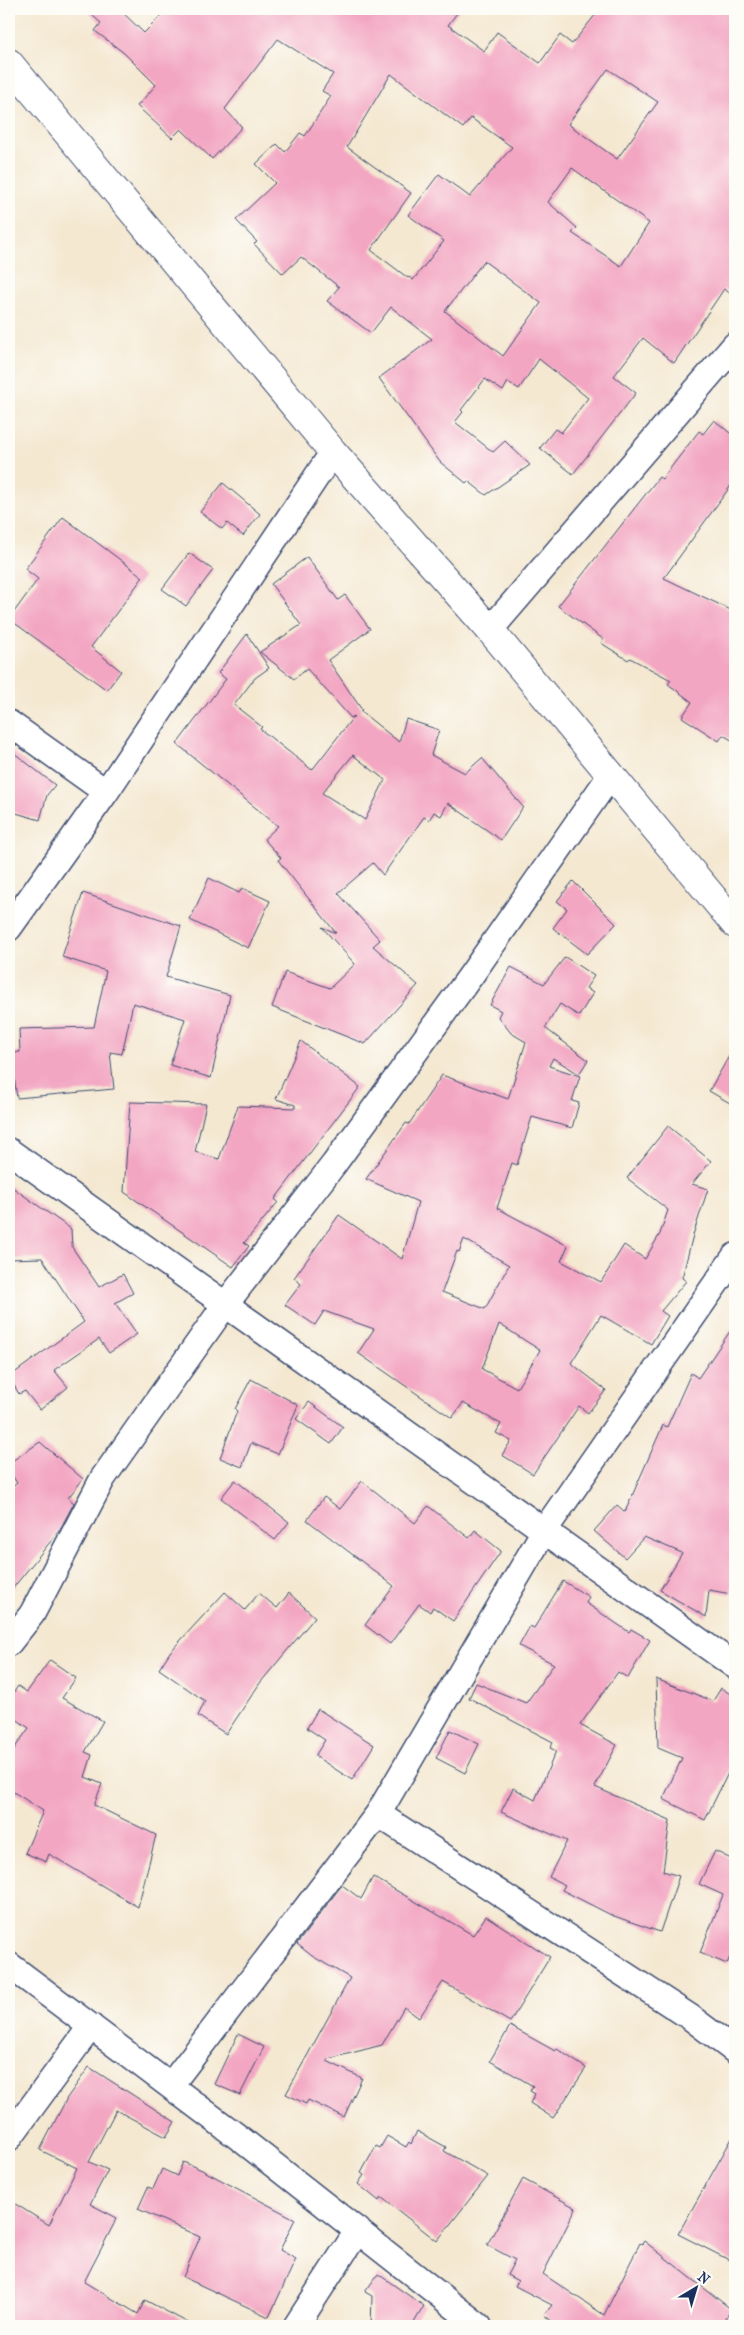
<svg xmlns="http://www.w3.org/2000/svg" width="744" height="2335" viewBox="0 0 744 2335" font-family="'IM FELL French Canon',serif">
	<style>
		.building { fill: #f3a6c2; fill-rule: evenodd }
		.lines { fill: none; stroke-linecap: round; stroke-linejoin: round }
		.minor-casing { stroke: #3c4b6f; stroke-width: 28 }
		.tertiary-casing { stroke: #3c4b6f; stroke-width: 30 }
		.minor { stroke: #fff; stroke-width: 25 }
		.tertiary { stroke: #fff; stroke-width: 28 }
	</style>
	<rect width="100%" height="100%" fill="#fdfcf7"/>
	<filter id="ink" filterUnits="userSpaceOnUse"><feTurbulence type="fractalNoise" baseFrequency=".02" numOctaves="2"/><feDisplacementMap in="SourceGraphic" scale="10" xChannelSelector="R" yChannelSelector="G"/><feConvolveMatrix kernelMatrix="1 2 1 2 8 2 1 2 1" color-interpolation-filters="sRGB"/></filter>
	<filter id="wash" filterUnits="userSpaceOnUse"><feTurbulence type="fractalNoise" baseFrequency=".0096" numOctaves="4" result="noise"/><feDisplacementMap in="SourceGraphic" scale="20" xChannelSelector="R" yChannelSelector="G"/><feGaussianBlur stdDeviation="1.12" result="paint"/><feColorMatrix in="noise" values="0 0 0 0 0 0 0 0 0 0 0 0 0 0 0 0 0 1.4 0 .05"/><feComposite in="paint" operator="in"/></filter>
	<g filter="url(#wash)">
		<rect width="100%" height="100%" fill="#f4e8d1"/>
		<g id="blocks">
			<!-- building -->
			<path class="building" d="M 85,9 L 119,9 L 144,33 L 168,9 L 460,9 L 448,25 L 484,51 L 497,32 L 540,63 L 560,35 L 572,44 L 600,9 L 735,9 L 735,297 L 724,289 L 674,363 L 643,338 L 614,376 L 636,393 L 573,474 L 540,448 L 555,429 L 561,433 L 588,398 L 539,359 L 519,389 L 508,382 L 503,391 L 485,379 L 461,410 L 463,412 L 455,422 L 493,452 L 505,441 L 530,465 L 486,495 L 468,481 L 466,483 L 440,462 L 379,378 L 432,339 L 391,307 L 371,333 L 327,301 L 339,287 L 301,257 L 283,274 L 254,244 L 257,242 L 236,220 L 275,183 L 256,164 L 277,144 L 285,152 L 300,133 L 305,136 L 331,96 L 322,91 L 333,74 L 278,39 L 225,109 L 242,127 L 212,159 L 181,129 L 172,138 L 137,106 L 156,85 L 124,53 L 95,31 L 101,23 ZM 608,69 L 658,102 L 617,159 L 568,124 ZM 391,74 L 463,128 L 471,118 L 512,147 L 470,197 L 439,174 L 408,215 L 444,241 L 413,280 L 409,277 L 408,278 L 371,250 L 411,193 L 347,147 ZM 572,168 L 649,223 L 621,266 L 572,233 L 577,228 L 548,202 ZM 484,261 L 541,303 L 503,356 L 445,311 Z
				M 714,420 L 735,437 L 735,480 L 664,578 L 735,612 L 735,742 L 723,735 L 719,741 L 682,717 L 692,702 L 668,684 L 671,680 L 630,658 L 628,660 L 601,643 L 603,639 L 558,606 L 659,477 L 662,479 L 699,431 L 703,434 Z
				M 223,483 L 260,514 L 243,536 L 227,523 L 222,529 L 200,512 Z
				M 63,517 L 143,577 L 91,647 L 121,671 L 107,690 L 9,619 L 38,579 L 25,569 Z
				M 189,553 L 213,570 L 186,606 L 162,589 Z
				M 307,557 L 338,600 L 345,595 L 370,629 L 328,660 L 362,710 L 360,711 L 399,742 L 406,719 L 439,730 L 431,755 L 465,773 L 482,758 L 523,807 L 501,840 L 448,803 L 441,816 L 434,812 L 429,820 L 424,817 L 383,875 L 373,863 L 338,893 L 380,940 L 373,946 L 418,985 L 365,1044 L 272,1007 L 285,972 L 330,988 L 355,964 L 322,927 L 336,933 L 278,860 L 281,858 L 264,839 L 278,826 L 177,744 L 226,679 L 218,673 L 247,634 L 269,668 L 255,678 L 234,705 L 262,727 L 260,729 L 312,770 L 354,716 L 351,718 L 307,669 L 294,679 L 260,652 L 301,625 L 271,584 ZM 353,755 L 385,780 L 365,820 L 322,793 Z
				M 9,749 L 55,785 L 47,795 L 40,820 L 9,811 Z
				M 209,878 L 239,893 L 242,888 L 270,901 L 248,948 L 190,920 Z
				M 573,881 L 616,924 L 587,954 L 553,928 L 567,909 L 557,901 Z
				M 83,893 L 181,926 L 166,977 L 230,995 L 211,1078 L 170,1065 L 185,1019 L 133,1003 L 122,1054 L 110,1052 L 114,1089 L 17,1098 L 11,1053 L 20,1052 L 19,1029 L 94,1027 L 106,971 L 62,957 Z
				M 565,957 L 594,976 L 586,988 L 593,993 L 579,1016 L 560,1004 L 545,1028 L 588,1060 L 579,1074 L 553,1058 L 549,1066 L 580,1076 L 572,1101 L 579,1103 L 572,1128 L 532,1117 L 517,1165 L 512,1163 L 497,1208 L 568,1246 L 561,1261 L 601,1282 L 624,1245 L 645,1259 L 660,1234 L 668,1210 L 627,1178 L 668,1126 L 711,1161 L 692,1184 L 708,1189 L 693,1235 L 682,1278 L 686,1281 L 661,1311 L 668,1316 L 651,1344 L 601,1315 L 571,1363 L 606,1390 L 588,1413 L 579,1406 L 533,1474 L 502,1455 L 511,1441 L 496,1433 L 501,1424 L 463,1403 L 452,1418 L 358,1353 L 374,1329 L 324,1311 L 315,1325 L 285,1305 L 301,1284 L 294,1278 L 339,1215 L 402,1259 L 418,1202 L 366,1179 L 406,1123 L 409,1124 L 442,1075 L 508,1099 L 526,1042 L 511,1033 L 498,1017 L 501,1011 L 490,1005 L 511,967 L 544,984 ZM 464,1239 L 509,1265 L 485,1309 L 442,1292 L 457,1251 L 459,1252 ZM 499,1324 L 540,1350 L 517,1388 L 482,1369 Z
				M 301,1041 L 360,1087 L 275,1199 L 278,1202 L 244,1243 L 249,1246 L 233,1267 L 124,1192 L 130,1102 L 206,1104 L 195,1152 L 219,1159 L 238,1106 L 295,1108 L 295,1105 L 276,1099 Z
				M 735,1046 L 735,1106 L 709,1091 Z
				M 9,1185 L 71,1229 L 72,1247 L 99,1287 L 123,1274 L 133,1293 L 115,1303 L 137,1334 L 109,1353 L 99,1339 L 54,1370 L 68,1387 L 40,1410 L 25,1391 L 19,1394 L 9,1377 L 84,1322 L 42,1258 L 9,1259 Z
				M 735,1324 L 735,1572 L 731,1594 L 709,1590 L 706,1617 L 660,1590 L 682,1553 L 644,1537 L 625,1558 L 594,1531 L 617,1505 L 625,1512 L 663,1425 L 667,1427 L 691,1373 L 698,1378 Z
				M 251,1379 L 298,1405 L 278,1454 L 251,1443 L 242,1467 L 220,1458 L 237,1411 L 235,1409 Z
				M 309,1402 L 343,1427 L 331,1444 L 296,1419 Z
				M 40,1442 L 83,1479 L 68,1498 L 74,1503 L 59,1531 L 9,1593 L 9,1490 L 17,1483 L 9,1471 L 9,1463 Z
				M 235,1480 L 289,1522 L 275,1540 L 221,1498 Z
				M 362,1481 L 415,1523 L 428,1506 L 469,1538 L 475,1530 L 501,1551 L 453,1621 L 433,1607 L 430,1612 L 419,1604 L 390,1644 L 365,1625 L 394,1586 L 307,1520 L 324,1497 L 340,1509 Z
				M 563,1581 L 589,1597 L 586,1603 L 629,1632 L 631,1629 L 650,1640 L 628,1678 L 618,1672 L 580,1725 L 617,1745 L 595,1787 L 670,1820 L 663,1871 L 679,1876 L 660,1932 L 611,1915 L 562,1890 L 565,1885 L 549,1877 L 567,1841 L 501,1812 L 513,1788 L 535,1800 L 556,1751 L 550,1748 L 553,1742 L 469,1698 L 476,1683 L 526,1703 L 554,1664 L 519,1646 L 530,1626 L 534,1628 Z
				M 225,1592 L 245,1610 L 259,1593 L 277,1608 L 289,1593 L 315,1617 L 260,1683 L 226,1734 L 198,1716 L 205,1701 L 159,1669 L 170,1652 Z
				M 50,1660 L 76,1678 L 62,1698 L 103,1721 L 85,1752 L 92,1755 L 85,1777 L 102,1784 L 94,1805 L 156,1835 L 138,1907 L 49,1854 L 46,1862 L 25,1853 L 43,1811 L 9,1789 L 9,1756 L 29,1728 L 9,1714 L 9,1699 L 18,1686 L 27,1692 Z
				M 656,1679 L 713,1701 L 721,1688 L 735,1697 L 735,1759 L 705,1820 L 663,1799 L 682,1758 L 658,1748 Z
				M 318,1709 L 374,1745 L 352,1780 L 315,1756 L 325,1740 L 307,1728 Z
				M 450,1730 L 479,1744 L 465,1773 L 436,1758 Z
				M 715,1851 L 735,1861 L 735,1959 L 730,1957 L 727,1964 L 700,1953 L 723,1895 L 699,1884 Z
				M 373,1877 L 473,1935 L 486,1916 L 550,1957 L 510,2022 L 443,1982 L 419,2018 L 404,2007 L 382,2045 L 328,2059 L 327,2061 L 362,2078 L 344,2117 L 308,2100 L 306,2104 L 286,2094 L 350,1978 L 312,1956 L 297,1944 L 342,1885 L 361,1899 Z
				M 510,2026 L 555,2051 L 557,2049 L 586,2068 L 553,2118 L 530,2103 L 535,2094 L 530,2091 L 533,2086 L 490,2061 Z
				M 238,2034 L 264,2047 L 240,2095 L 214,2084 Z
				M 89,2067 L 175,2122 L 166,2137 L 116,2110 L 89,2162 L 108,2170 L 90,2204 L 117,2218 L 84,2282 L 138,2314 L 145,2300 L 194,2326 L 9,2326 L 9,2200 L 49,2225 L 77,2168 L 40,2150 L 67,2098 Z
				M 417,2131 L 446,2147 L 444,2151 L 488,2176 L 437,2241 L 381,2197 L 379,2201 L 358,2184 L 364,2175 L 361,2173 L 376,2146 L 380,2148 L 387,2136 L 406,2147 L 409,2142 L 411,2144 Z
				M 735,2133 L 735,2263 L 678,2234 Z
				M 183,2162 L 202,2170 L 295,2219 L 280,2250 L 296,2259 L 269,2317 L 183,2277 L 200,2237 L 138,2209 L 148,2187 L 153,2189 L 162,2169 L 177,2176 Z
				M 523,2179 L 576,2208 L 543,2274 L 604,2315 L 640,2243 L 642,2244 L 644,2241 L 732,2310 L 719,2326 L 558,2326 L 544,2315 L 552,2305 L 515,2286 L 518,2281 L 507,2275 L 515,2260 L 487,2245 Z
				M 378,2274 L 424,2306 L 412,2326 L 371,2326 L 372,2296 L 365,2292 Z"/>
		</g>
	</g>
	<g filter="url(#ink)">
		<use href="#blocks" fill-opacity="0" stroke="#3c4b6f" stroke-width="1"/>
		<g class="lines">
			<defs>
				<path id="minor" d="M 490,630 L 735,345
					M 9,723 L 106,792
					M 9,928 L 106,792 L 333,452
					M 9,1151 L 735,1666
					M 9,1643 L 32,1614 L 103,1478 L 225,1305 L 334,1164 L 472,974 L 610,776
					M 378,1814 L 690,2017 L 735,2051
					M 9,1965 L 242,2140 L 479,2326
					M 170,2086 L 378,1814 L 544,1531 L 735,1256
					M 9,2138 L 91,2026
					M 296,2326 L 358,2230"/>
				<path id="tertiary" d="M 9,63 L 333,452 L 490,630 L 735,924"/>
			</defs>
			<!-- minor casing -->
			<use href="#minor" class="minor-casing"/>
			<!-- tertiary casing -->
			<use href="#tertiary" class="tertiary-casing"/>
			<!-- minor -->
			<use href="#minor" class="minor"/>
			<!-- tertiary -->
			<use href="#tertiary" class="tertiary"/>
		</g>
	</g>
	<!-- margin -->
	<rect width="744" height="2335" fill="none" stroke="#fdfcf7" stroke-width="30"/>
	<!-- north arrow -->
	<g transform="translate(696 2288) rotate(38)" stroke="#fdfcf7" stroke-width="4" paint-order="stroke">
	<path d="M0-4L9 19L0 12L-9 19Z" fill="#1b2f5e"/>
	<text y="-8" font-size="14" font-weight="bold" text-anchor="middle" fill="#1b2f5e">N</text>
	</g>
</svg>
